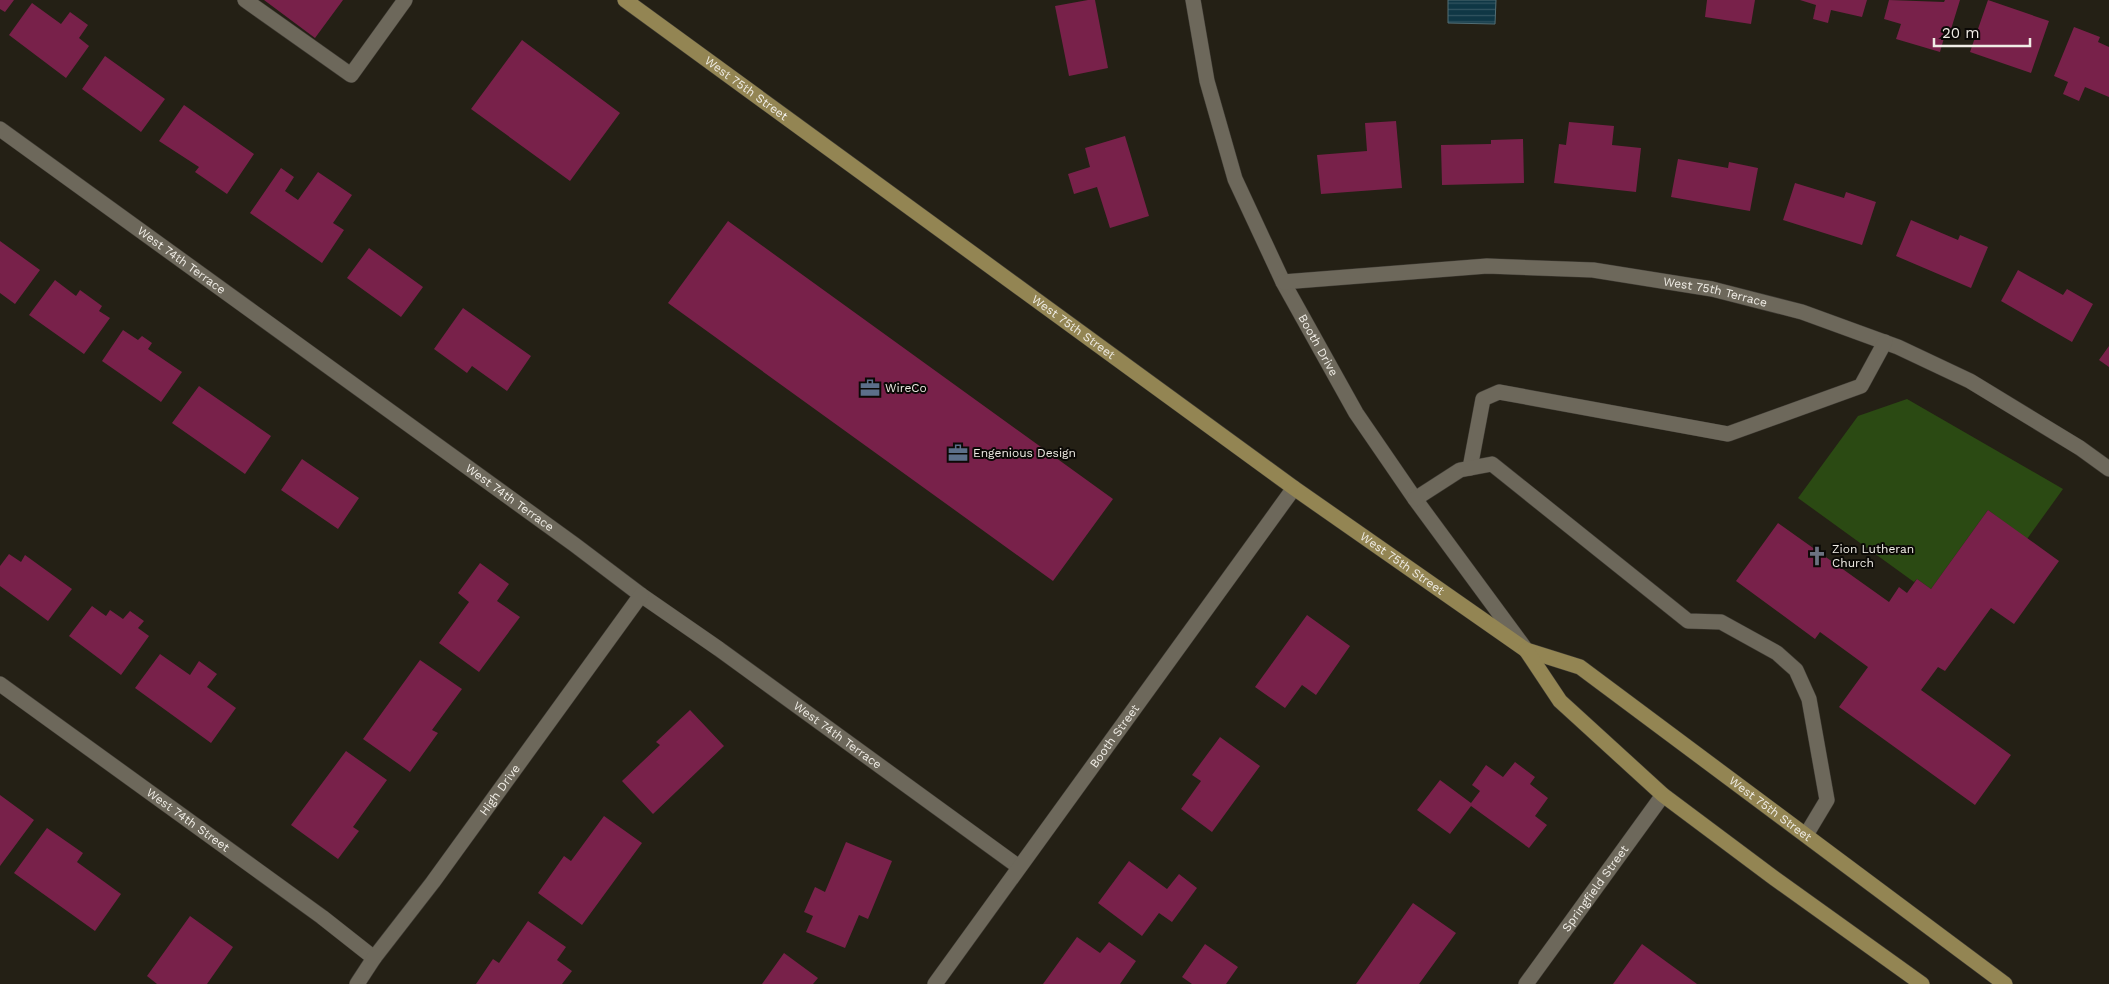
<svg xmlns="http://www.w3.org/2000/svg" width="2109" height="984" viewBox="0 0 2109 984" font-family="'Work Sans',sans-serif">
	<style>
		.green { fill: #2b4a13 }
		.water { fill: url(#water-rules); stroke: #526e75 }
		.building { fill: #78214a }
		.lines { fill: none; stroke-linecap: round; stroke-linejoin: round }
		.minor-casing { stroke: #3f3b34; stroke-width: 16 }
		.major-casing { stroke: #3f3b34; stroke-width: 16 }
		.minor { stroke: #6d685b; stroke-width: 15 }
		.major { stroke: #938553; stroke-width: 15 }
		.labels { text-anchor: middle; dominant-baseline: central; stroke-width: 4; stroke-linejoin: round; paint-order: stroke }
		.street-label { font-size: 12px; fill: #f0ede6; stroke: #0b0906 }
		.poi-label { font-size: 12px; fill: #f0ede6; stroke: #0b0906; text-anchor: start }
	</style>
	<defs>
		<pattern id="water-rules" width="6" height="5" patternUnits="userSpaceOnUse" patternTransform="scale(1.25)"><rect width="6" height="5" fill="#0f3745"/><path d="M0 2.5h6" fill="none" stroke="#325460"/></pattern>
	</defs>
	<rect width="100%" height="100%" fill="#242015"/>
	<!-- green -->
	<path class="green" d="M 1907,399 L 2063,489 L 2027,539 L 1988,510 L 1931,589 L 1917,579 L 1914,582 L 1798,498 L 1858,416 Z"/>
	<!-- water -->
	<path class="water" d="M 1448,0 L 1496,0 L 1495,24 L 1448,23 Z"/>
	<!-- building -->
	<path class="building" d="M 0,0 L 14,0 L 5,12 L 0,9 Z
		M 264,0 L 343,0 L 315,38 Z
		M 1088,0 L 1095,0 L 1108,68 L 1069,76 L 1055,6 Z
		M 1707,0 L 1755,0 L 1751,24 L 1705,17 Z
		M 1800,0 L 1867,0 L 1862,17 L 1831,10 L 1828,23 L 1813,19 L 1816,5 Z
		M 1889,0 L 1944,2 L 1945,0 L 1960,0 L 1948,39 L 1944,38 L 1940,52 L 1896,39 L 1901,24 L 1884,19 Z
		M 1988,0 L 2049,21 L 2031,73 L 1970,52 Z
		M 32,3 L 61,24 L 70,12 L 88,25 L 79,38 L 89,46 L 66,78 L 9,35 Z
		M 2074,27 L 2100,37 L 2098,42 L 2109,47 L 2109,97 L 2085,87 L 2079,101 L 2063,94 L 2068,82 L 2054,76 Z
		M 522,40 L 620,113 L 570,181 L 471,109 Z
		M 105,56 L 165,99 L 141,132 L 82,89 Z
		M 184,105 L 254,154 L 227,194 L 195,172 L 199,167 L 159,141 Z
		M 1396,121 L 1402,188 L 1321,194 L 1317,155 L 1367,151 L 1365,123 Z
		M 1569,122 L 1614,126 L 1612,145 L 1641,148 L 1636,192 L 1554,183 L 1559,144 L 1566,145 Z
		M 1125,136 L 1149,216 L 1110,228 L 1097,187 L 1074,194 L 1068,174 L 1090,167 L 1085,148 Z
		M 1523,139 L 1524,183 L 1442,185 L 1441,145 L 1491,144 L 1491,140 Z
		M 1678,159 L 1728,168 L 1729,162 L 1758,168 L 1750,211 L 1671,197 Z
		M 281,168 L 294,177 L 285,191 L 298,200 L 318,172 L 352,195 L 333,223 L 344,230 L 322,263 L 250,213 Z
		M 1795,183 L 1844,198 L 1846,192 L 1876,202 L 1862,245 L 1783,220 Z
		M 1911,220 L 1958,240 L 1960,235 L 1988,247 L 1971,288 L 1896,256 Z
		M 728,221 L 1113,499 L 1053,581 L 668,303 Z
		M 0,241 L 40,270 L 15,304 L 0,293 Z
		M 369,248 L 423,287 L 401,317 L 347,278 Z
		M 2018,270 L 2063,295 L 2067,289 L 2093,304 L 2072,342 L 2001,301 Z
		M 55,280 L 76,296 L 80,290 L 102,306 L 99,311 L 110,318 L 84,354 L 29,315 Z
		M 463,308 L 531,356 L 507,391 L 472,366 L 467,373 L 434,349 Z
		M 123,330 L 138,340 L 142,336 L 152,343 L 148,349 L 182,372 L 161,402 L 102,361 Z
		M 2109,346 L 2109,367 L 2099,360 Z
		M 199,386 L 271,436 L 245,474 L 172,423 Z
		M 302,459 L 359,498 L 338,529 L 281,490 Z
		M 1988,510 L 2059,561 L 2014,624 L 1991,608 L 1945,671 L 1938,667 L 1921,690 L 2011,755 L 1975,805 L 1839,707 L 1868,667 L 1820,632 L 1815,639 L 1736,581 L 1778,523 L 1889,602 L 1899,587 L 1907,593 L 1917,579 L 1931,589 Z
		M 9,554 L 21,562 L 25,555 L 72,589 L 48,621 L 0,586 L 0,566 Z
		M 480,563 L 509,584 L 497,601 L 520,617 L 479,672 L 439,643 L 469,602 L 458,593 Z
		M 92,606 L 106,616 L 110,610 L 123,619 L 130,611 L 144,621 L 138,628 L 149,636 L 121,675 L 69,636 Z
		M 1307,615 L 1350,646 L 1316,695 L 1302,685 L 1285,708 L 1255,687 Z
		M 160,654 L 190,675 L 199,661 L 217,674 L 207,687 L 236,708 L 211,743 L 135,688 Z
		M 420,660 L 462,689 L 432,730 L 438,733 L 410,772 L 363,739 Z
		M 690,710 L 724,746 L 653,814 L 622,781 L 660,745 L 656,742 Z
		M 1220,737 L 1260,766 L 1212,832 L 1181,809 L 1201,781 L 1192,775 Z
		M 346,751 L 387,780 L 353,827 L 359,831 L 338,859 L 291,825 Z
		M 1515,762 L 1535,777 L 1530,784 L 1548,798 L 1535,816 L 1547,825 L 1529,848 L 1471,806 L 1450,834 L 1417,810 L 1440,780 L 1471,803 L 1480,791 L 1472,785 L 1486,765 L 1503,777 Z
		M 0,795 L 34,820 L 0,866 Z
		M 604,816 L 642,843 L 582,925 L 538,893 L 564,856 L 571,861 Z
		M 47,828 L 83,853 L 77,862 L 121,894 L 95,931 L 14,873 Z
		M 846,842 L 892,861 L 868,919 L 859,915 L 845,948 L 806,932 L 813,916 L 804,912 L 815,887 L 825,892 Z
		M 1129,861 L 1167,889 L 1179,874 L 1197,888 L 1172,922 L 1159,913 L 1142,936 L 1098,903 Z
		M 1413,903 L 1456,933 L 1419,984 L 1356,984 Z
		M 190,916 L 233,947 L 207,984 L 157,984 L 147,976 Z
		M 528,921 L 566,947 L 557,960 L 572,971 L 562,984 L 476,984 L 493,959 L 499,963 Z
		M 1077,937 L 1100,953 L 1109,942 L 1136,961 L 1120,984 L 1043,984 Z
		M 1205,944 L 1238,967 L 1226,984 L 1192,984 L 1182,977 Z
		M 1642,944 L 1697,984 L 1613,984 Z
		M 784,953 L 818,978 L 813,984 L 762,984 Z"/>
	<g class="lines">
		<defs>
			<g id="minor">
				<path d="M 245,0 L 351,75 L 405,0"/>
				<path id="s1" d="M 1193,0 L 1207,81 L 1235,179 L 1283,282 L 1356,413 L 1415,499 L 1524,647"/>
				<path id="s2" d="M 0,129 L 575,545 L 641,595 L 719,649 L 1019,867"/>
				<path id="s3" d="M 1283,282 L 1487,266 L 1593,270 L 1712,289 L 1802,312 L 1898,347 L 1970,381 L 2080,448 L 2109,469"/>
				<path d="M 1470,468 L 1483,399 L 1499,392 L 1728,434 L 1861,386 L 1885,342"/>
				<path d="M 1415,499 L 1460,470 L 1492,464 L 1688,621 L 1721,622 L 1777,653 L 1796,670 L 1809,699 L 1827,800 L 1806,835"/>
				<path id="s4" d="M 0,684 L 322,917 L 374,958"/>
				<path id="s5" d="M 357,984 L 374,958 L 433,882 L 641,595"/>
				<path id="s6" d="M 935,984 L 1294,488"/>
				<path id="s7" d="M 1526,984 L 1663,795"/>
			</g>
			<g id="major">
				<path id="s8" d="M 625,0 L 1294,488 L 1526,650 L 1580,667 L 2005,984"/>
				<path d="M 1526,650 L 1560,701 L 1663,795 L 1774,878 L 1922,984"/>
			</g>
		</defs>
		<!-- minor casing -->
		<use href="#minor" class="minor-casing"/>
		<!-- major casing -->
		<use href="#major" class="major-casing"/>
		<!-- minor -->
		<use href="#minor" class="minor"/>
		<!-- major -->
		<use href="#major" class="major"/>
	</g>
	<!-- icons -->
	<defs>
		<symbol id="office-bare" viewBox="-9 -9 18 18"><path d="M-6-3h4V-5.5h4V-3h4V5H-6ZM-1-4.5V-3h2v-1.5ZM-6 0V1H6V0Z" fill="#5c6f8a" stroke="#0b0906" stroke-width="2.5" paint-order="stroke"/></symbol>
		<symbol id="church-bare" viewBox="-9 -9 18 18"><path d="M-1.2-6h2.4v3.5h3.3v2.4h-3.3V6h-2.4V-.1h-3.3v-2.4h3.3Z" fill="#6b7280" stroke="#0b0906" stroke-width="2.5" paint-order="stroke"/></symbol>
	</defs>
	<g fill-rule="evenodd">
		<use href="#office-bare" x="856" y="374" width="28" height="28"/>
		<use href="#office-bare" x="944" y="439" width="28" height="28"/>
		<use href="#church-bare" x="1803" y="542" width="28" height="28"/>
	</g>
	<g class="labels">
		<!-- street labels -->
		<g class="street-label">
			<text stroke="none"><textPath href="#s8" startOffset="150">West 75th Street</textPath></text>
			<text stroke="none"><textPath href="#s2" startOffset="224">West 74th Terrace</textPath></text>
			<text stroke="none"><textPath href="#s3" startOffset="435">West 75th Terrace</textPath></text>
			<text stroke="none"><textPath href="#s8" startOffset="555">West 75th Street</textPath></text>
			<text stroke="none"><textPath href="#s1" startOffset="370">Booth Drive</textPath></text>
			<text stroke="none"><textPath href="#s2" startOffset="629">West 74th Terrace</textPath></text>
			<text stroke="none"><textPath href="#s8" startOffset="960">West 75th Street</textPath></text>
			<text stroke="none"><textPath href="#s2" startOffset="1034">West 74th Terrace</textPath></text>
			<text stroke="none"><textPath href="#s6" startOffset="306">Booth Street</textPath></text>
			<text stroke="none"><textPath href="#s5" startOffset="241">High Drive</textPath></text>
			<text stroke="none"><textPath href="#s8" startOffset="1405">West 75th Street</textPath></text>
			<text stroke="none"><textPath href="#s4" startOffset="232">West 74th Street</textPath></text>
			<text stroke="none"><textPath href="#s7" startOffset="118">Springfield Street</textPath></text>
		</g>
		<!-- poi labels -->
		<g class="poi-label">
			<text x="885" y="388">WireCo</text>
			<text x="973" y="453">Engenious Design</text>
			<text x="1832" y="549">Zion Lutheran<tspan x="1832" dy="14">Church</tspan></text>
		</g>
	</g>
	<!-- scale -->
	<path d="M1934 38v8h96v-8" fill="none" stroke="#f0ede6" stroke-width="2.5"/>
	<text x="1942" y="38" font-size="15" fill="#f0ede6" stroke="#0b0906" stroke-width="4" paint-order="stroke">20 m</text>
</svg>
